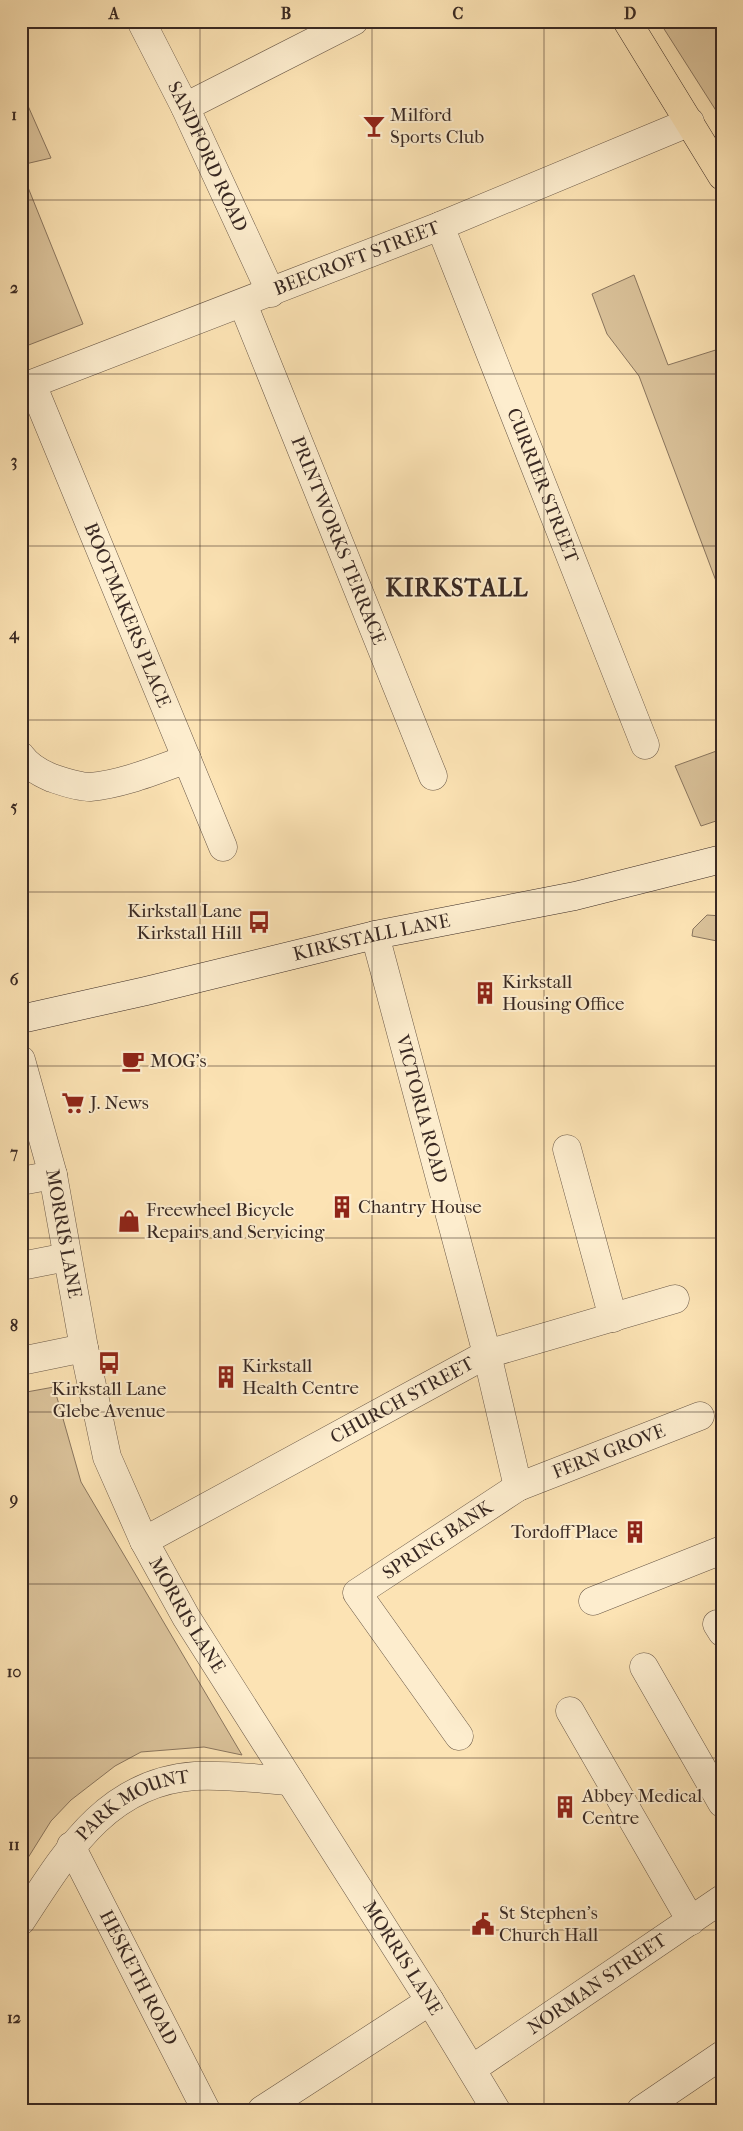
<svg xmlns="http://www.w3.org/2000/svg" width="743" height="2131" viewBox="0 0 743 2131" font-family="'IM FELL French Canon',serif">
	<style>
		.green { fill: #dbc39b; stroke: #8a765f }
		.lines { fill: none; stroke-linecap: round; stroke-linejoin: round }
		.minor-casing { stroke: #6a5847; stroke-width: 29 }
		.tertiary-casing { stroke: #6a5847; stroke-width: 29 }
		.secondary-casing { stroke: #392923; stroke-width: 29 }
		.primary-casing { stroke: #392923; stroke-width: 29 }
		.minor { stroke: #fdedce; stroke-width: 28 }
		.tertiary { stroke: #fdedce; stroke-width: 28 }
		.secondary { stroke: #fdedce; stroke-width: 28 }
		.primary { stroke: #fce3b4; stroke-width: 28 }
		.grid { fill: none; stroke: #392923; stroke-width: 1; stroke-opacity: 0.55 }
		.labels { text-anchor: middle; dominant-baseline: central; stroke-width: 4; stroke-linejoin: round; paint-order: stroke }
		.poi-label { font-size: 19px; fill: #392923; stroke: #fdedce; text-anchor: start }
		.street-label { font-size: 19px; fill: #392923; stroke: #fdedce }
		.district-label { font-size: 24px; font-weight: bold; letter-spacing: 1px; fill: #392923; stroke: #fdedce }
		.neatline { fill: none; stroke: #392923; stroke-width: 2 }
		.grid-label { font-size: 16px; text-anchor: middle; font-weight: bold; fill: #392923 }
	</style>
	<rect width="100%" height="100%" fill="#fce3b4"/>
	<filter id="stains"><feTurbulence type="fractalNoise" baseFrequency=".004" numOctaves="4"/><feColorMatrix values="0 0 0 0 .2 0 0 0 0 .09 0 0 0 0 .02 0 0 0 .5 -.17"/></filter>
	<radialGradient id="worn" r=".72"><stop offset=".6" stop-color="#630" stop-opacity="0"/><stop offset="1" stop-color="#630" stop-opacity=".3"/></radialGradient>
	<!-- green -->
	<path class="green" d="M 659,21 L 722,21 L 722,120 Z
		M 21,90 L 51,158 L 21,165 Z
		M 21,170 L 83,324 L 21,348 Z
		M 634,275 L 668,365 L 722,348 L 722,597 L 639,376 L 607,334 L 592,294 Z
		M 722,749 L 722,819 L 701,826 L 675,766 Z
		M 707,915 L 722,916 L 722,942 L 692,936 L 693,929 Z
		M 54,1387 L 81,1482 L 242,1755 L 204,1747 L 141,1752 L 115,1766 L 71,1800 L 51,1821 L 21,1869 L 21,1393 Z"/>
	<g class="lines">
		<defs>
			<g id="minor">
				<path id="s1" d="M 141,21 L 185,107 L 271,293"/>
				<path d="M 185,107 L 354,21"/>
				<path id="s2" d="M 440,226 L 645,745"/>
				<path id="s3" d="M 243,304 L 433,776"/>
				<path id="s4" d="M 32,384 L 223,847"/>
				<path id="s5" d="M 21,388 L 440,226 L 690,122"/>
				<path d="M 21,756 C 28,766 40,773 52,778 C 64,782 78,787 90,787 C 123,784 156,770 187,759"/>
				<path id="s6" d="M 375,935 L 487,1354 L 518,1487"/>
				<path d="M 567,1149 L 613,1318"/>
				<path d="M 21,1181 L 53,1175"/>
				<path d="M 21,1266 L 67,1257"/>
				<path d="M 21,1361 L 84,1348"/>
				<path id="s7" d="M 144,1541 L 487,1354 L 675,1299"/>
				<path d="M 593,1601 L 722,1550"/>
				<path d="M 717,1624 L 722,1632"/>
				<path d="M 644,1667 L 722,1803"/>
				<path d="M 570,1711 L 691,1921"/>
				<path id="s8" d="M 459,1736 L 357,1593 L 518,1487 L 700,1416"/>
				<path id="s9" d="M 71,1846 L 206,2110"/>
				<path id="s10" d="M 21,1921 C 65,1854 106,1782 195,1776 C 226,1774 259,1779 290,1781"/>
				<path id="s11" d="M 472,2069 L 722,1899"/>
				<path d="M 262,2110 L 430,2001"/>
				<path d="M 641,2110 L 722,2055"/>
			</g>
			<g id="tertiary">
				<path id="s12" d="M 21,1060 L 53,1175 L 84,1348 L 107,1457 L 144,1541 L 186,1617 L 430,2001 L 496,2110"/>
			</g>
			<g id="secondary">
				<path id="s13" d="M 21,1019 L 146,991 L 375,935 L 575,896 L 722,859"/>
			</g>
			<path id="primary" d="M 627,21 L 722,176"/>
		</defs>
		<!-- minor casing -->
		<use href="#minor" class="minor-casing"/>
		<!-- tertiary casing -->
		<use href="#tertiary" class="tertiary-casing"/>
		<!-- secondary casing -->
		<use href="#secondary" class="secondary-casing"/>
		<!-- primary casing -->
		<use href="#primary" class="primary-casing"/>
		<!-- minor -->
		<use href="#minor" class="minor"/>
		<!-- tertiary -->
		<use href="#tertiary" class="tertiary"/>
		<!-- secondary -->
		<use href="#secondary" class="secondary"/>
		<!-- primary -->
		<use href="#primary" class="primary"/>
	</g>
	<!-- grid -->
	<path class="grid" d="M 200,21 L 200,2110M 372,21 L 372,2110M 544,21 L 544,2110M 21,200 L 722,200M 21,374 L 722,374M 21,546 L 722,546M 21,720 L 722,720M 21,892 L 722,892M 21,1066 L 722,1066M 21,1238 L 722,1238M 21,1412 L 722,1412M 21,1584 L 722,1584M 21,1758 L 722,1758M 21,1930 L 722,1930"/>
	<!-- icons -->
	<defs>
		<symbol id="bar-bare" viewBox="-9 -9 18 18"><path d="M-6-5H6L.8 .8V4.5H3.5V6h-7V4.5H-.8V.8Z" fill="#8f2418" stroke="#fdedce" stroke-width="2.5" paint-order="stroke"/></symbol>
		<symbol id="bus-bare" viewBox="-9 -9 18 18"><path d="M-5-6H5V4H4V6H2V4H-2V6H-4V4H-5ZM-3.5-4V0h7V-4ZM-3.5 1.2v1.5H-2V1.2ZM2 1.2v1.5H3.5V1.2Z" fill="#8f2418" stroke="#fdedce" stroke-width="2.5" paint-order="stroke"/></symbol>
		<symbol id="building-bare" viewBox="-9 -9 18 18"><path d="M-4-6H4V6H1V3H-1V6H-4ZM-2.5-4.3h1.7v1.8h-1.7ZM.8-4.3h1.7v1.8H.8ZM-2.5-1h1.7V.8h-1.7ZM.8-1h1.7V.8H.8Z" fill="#8f2418" stroke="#fdedce" stroke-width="2.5" paint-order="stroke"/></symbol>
		<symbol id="cafe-bare" viewBox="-9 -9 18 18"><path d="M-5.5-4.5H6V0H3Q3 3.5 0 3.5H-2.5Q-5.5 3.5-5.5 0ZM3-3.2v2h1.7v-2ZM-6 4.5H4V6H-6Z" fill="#8f2418" stroke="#fdedce" stroke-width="2.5" paint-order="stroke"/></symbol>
		<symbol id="supermarket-bare" viewBox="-9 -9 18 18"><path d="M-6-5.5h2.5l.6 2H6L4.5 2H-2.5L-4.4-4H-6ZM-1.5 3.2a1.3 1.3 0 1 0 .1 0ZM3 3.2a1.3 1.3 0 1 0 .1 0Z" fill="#8f2418" stroke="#fdedce" stroke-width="2.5" paint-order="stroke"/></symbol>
		<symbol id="shop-bare" viewBox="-9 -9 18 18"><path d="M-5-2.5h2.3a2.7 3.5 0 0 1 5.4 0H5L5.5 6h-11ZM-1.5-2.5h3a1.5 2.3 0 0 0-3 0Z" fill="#8f2418" stroke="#fdedce" stroke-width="2.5" paint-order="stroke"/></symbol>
		<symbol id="civic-bare" viewBox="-9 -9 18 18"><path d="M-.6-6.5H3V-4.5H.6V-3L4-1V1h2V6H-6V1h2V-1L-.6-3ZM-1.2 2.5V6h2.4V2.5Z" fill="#8f2418" stroke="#fdedce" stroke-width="2.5" paint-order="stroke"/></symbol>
	</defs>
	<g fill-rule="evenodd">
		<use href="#bar-bare" x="358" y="110" width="32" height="32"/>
		<use href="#bus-bare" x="243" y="906" width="32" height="32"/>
		<use href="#building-bare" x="469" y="977" width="32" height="32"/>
		<use href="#cafe-bare" x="117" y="1045" width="32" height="32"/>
		<use href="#supermarket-bare" x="57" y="1087" width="32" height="32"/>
		<use href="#building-bare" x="326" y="1191" width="32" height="32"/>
		<use href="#shop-bare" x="113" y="1205" width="32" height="32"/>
		<use href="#bus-bare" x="93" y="1347" width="32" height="32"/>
		<use href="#building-bare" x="210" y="1361" width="32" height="32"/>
		<use href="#building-bare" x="619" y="1516" width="32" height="32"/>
		<use href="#building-bare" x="549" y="1791" width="32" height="32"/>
		<use href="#civic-bare" x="467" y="1908" width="32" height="32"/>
	</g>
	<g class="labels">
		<!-- poi labels -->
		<g class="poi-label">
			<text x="390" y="115">Milford<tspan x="390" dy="22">Sports Club</tspan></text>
			<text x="242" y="911" text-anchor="end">Kirkstall Lane<tspan x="242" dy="22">Kirkstall Hill</tspan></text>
			<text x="502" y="982">Kirkstall<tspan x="502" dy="22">Housing Office</tspan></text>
			<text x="150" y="1061">MOG's</text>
			<text x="90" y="1103">J. News</text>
			<text x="358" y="1207">Chantry House</text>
			<text x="146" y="1210">Freewheel Bicycle<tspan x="146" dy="22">Repairs and Servicing</tspan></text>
			<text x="242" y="1366">Kirkstall<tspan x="242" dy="22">Health Centre</tspan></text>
			<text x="109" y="1389" text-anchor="middle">Kirkstall Lane<tspan x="109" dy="22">Glebe Avenue</tspan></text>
			<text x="618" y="1532" text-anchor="end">Tordoff Place</text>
			<text x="582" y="1796">Abbey Medical<tspan x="582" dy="22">Centre</tspan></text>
			<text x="499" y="1913">St Stephen's<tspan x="499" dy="22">Church Hall</tspan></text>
		</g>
		<!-- street labels -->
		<g class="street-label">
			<text stroke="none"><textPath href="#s1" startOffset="151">SANDFORD ROAD</textPath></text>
			<text stroke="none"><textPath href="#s5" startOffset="360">BEECROFT STREET</textPath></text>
			<text stroke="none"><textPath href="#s2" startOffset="279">CURRIER STREET</textPath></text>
			<text stroke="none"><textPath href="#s3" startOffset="255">PRINTWORKS TERRACE</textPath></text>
			<text stroke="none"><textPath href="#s4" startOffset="250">BOOTMAKERS PLACE</textPath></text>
			<text stroke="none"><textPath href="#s13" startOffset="360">KIRKSTALL LANE</textPath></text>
			<text stroke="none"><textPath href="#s6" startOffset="180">VICTORIA ROAD</textPath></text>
			<text stroke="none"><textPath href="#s12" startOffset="179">MORRIS LANE</textPath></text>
			<text stroke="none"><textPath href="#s7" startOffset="294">CHURCH STREET</textPath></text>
			<text stroke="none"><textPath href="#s8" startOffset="466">FERN GROVE</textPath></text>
			<text stroke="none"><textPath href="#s8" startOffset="272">SPRING BANK</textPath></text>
			<text stroke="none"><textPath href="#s12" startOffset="584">MORRIS LANE</textPath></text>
			<text stroke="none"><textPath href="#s10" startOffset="166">PARK MOUNT</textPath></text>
			<text stroke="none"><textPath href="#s12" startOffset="989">MORRIS LANE</textPath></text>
			<text stroke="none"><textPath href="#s9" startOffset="148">HESKETH ROAD</textPath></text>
			<text stroke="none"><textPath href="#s11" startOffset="151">NORMAN STREET</textPath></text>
		</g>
		<!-- district labels -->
		<g class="district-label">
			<text x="457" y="588">KIRKSTALL</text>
		</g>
	</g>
	<!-- margin -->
	<rect width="743" height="2131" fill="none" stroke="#fce3b4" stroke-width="55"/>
	<rect x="28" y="28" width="688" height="2076" class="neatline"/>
	<g class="grid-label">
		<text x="114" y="19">A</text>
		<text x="286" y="19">B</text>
		<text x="458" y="19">C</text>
		<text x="630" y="19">D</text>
		<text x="14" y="120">1</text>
		<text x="14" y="293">2</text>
		<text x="14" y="466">3</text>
		<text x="14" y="639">4</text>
		<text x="14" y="812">5</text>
		<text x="14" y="985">6</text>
		<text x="14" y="1158">7</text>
		<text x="14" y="1331">8</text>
		<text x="14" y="1504">9</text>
		<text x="14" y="1677">10</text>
		<text x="14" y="1850">11</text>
		<text x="14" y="2023">12</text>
	</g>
	<rect width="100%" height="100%" filter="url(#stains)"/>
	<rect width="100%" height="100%" fill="url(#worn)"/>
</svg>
